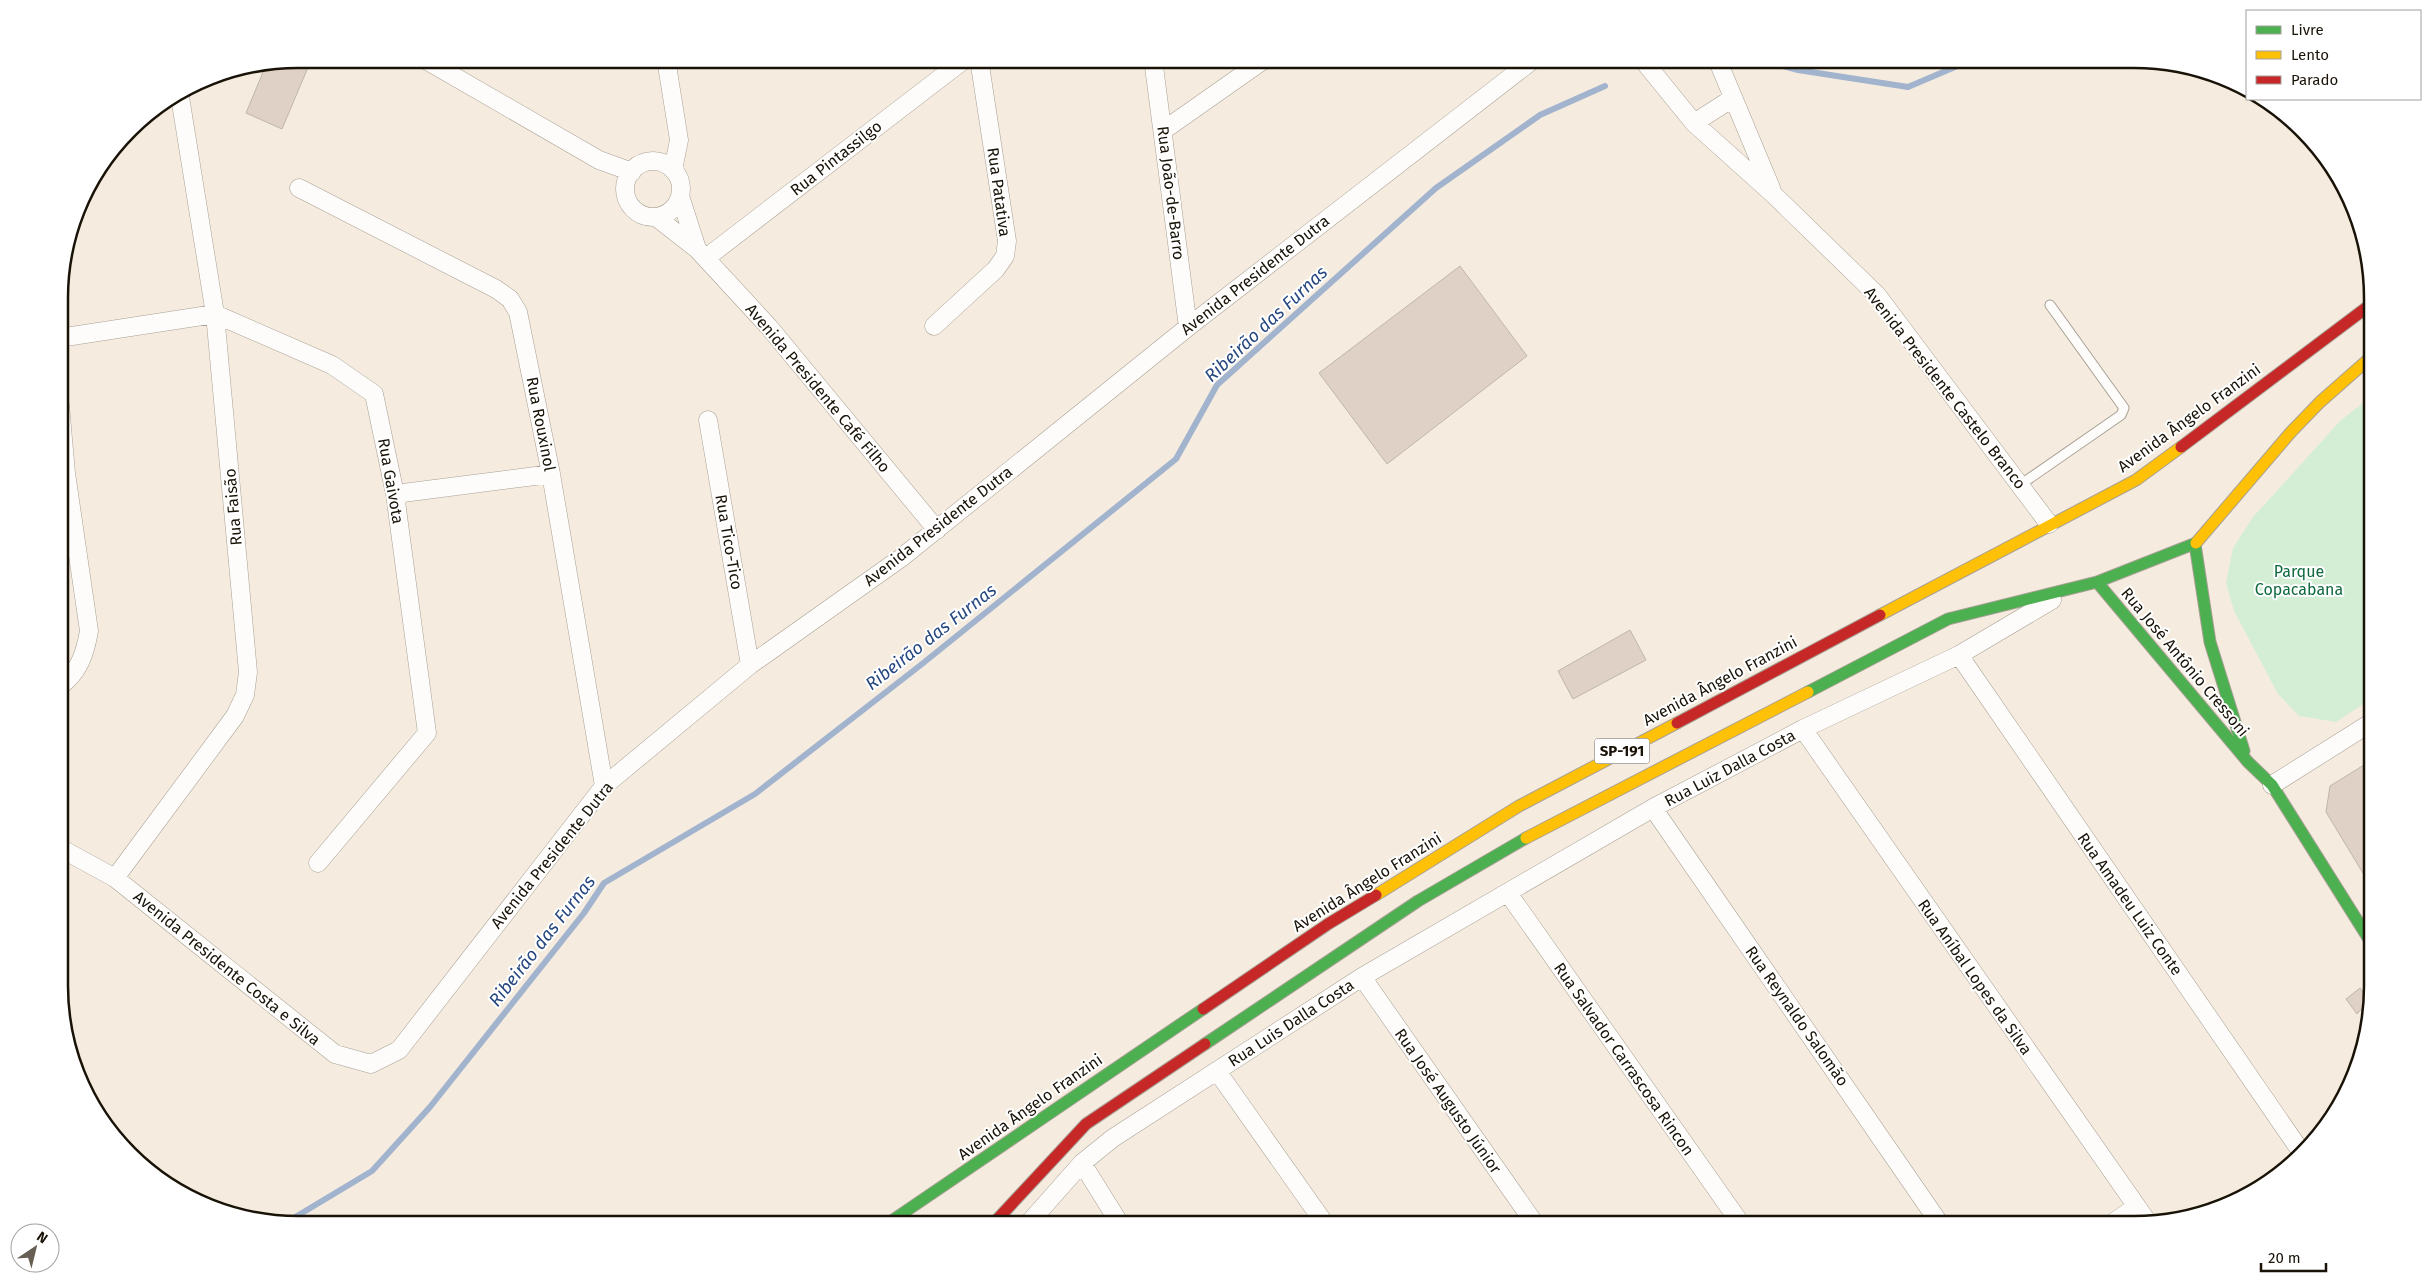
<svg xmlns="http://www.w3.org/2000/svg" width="2431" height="1283" viewBox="0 0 2431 1283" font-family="'Fira Sans',sans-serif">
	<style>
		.green { fill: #d4eed5 }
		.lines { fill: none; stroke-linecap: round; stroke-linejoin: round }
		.stream { stroke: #a2b3ce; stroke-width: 6 }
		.building { fill: #e0d1c6; stroke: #bfb6ac }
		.lane-casing { stroke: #a8a095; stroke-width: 11 }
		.street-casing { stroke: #a8a095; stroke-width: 19 }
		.fast-casing { stroke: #a8a095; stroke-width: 13 }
		.slow-casing { stroke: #a8a095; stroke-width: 13 }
		.jam-casing { stroke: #a8a095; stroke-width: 13 }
		.lane { stroke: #fefcfa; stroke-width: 9 }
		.street { stroke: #fefcfa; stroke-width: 18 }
		.fast { stroke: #4caf50; stroke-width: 11 }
		.slow { stroke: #ffc107; stroke-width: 11 }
		.jam { stroke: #c62828; stroke-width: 11 }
		.labels { text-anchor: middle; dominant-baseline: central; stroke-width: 4; stroke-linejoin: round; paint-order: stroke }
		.shield { fill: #fff; stroke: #5e5951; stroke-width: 1 }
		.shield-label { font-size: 15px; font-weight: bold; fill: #191207 }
		.street-label { font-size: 16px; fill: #191207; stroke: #fff }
		.park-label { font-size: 16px; fill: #10693f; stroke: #fff }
		.water-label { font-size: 18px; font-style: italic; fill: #264780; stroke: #fff }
		.rim { fill: none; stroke: #191207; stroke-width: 2.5 }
	</style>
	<rect width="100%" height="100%" fill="#f5ecdf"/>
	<!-- green -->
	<path class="green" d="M 2371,397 L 2371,699 L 2336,722 L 2299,716 L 2278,694 L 2234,611 L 2226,583 L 2233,548 L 2253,517 L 2341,420 Z"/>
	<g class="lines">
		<!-- stream -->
		<path class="stream" d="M 1757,59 L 1798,70 L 1908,87 L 1962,64 L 1985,59
			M 287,1222 L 372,1171 L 430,1107 L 584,913 L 604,883 L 755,794 L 922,664 L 1176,459 L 1217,385 L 1436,188 L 1540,115 L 1605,86"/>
	</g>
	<!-- building -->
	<path class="building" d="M 297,59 L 309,65 L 282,129 L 246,113 L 266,65 Z
		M 1460,266 L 1527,356 L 1387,464 L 1319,373 Z
		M 1630,630 L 1646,660 L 1573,699 L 1558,671 Z
		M 2372,760 L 2372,888 L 2326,812 L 2330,786 Z
		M 2360,988 L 2369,1001 L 2357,1014 L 2346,999 Z"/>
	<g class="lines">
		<defs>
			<path id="lane" d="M 2020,485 L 2121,415 L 2124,408 L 2050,305"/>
			<path id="street" d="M 424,59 L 599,160 L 632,172
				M 666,59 L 679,140 L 673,170
				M 1153,59 L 1188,327
				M 1642,59 L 1694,123 L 1773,194 L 1877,295 L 2049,524
				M 1717,59 L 1771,188
				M 1694,123 L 1733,98
				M 1164,130 L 1265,59
				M625 189a28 28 0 1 1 56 0a28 28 0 1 1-56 0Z
				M 299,188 L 496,289 L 510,299 L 518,312 L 551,474 L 604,786
				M 680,196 L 697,249
				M 656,217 L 697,249 L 769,327 L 937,530
				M 706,258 L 965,59
				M 934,326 L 996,269 L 1005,256 L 1007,241 L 979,59
				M 59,338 L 215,314 L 332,365 L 374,394 L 395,494 L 427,733 L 318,863
				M 60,405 L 66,473 L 89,631 C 85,654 79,672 60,686
				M 708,420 L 750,665
				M 395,494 L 551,474
				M 1959,655 L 2302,1153
				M 1803,729 L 2149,1224
				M 2272,785 L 2372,722
				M 1653,808 L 1940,1224
				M 60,848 L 115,878 L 335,1054 L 371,1064 L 399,1050 L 604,786 L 750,665 L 901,558 L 1188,327 L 1534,59
				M 115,878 L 235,716 L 245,695 L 248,672 L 215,314 L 180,97
				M 1508,893 L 1741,1224
				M 1362,977 L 1535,1224
				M 1217,1071 L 1325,1224
				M 1082,1163 L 1120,1224
				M 1028,1224 L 1082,1163 L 1113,1138 L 1362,977 L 1653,808 L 1803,729 L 1959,655 L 2052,600
				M 2111,1224 L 2136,1207"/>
			<path id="fast" d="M 2195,544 L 2210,642 L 2244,751
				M 2097,582 L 2248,762 L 2272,785 L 2372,944
				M 1808,692 L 1948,619 L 2097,582 L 2196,543
				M 1205,1044 L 1418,901 L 1526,838
				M 887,1224 L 1203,1009"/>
			<path id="slow" d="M 2196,543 L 2291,432 L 2320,402 L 2370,358
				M 1880,615 L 2136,480 L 2181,447
				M 1526,838 L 1808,692
				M 1376,895 L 1519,806 L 1677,723"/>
			<path id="jam" d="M 2181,447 L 2370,305
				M 1677,723 L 1880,615
				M 1203,1009 L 1328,924 L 1376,895
				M 993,1224 L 1086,1124 L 1205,1044"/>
		</defs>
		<!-- lane casing -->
		<use href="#lane" class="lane-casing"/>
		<!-- street casing -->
		<use href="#street" class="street-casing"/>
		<!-- fast casing -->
		<use href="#fast" class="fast-casing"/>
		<!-- slow casing -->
		<use href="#slow" class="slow-casing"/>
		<!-- jam casing -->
		<use href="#jam" class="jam-casing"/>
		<!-- lane -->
		<use href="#lane" class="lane"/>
		<!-- street -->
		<use href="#street" class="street"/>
		<!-- fast -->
		<use href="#fast" class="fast"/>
		<!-- slow -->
		<use href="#slow" class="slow"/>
		<!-- jam -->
		<use href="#jam" class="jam"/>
	</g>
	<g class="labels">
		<!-- shield labels -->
		<rect class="shield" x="1594.5" y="738.5" width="55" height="25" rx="4"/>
		<g class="shield-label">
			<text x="1622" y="751">SP-191</text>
		</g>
		<!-- street labels -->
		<g class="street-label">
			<text transform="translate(836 158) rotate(-38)">Rua Pintassilgo</text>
			<text transform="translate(999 192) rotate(82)">Rua Patativa</text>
			<text transform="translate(1171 193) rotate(83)">Rua João-de-Barro</text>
			<text transform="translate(1255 275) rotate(-38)">Avenida Presidente Dutra</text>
			<text transform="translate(818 388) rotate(50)">Avenida Presidente Café Filho</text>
			<text transform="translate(1945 388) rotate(52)">Avenida Presidente Castelo Branco</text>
			<text transform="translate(2189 418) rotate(-36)">Avenida Ângelo Franzini</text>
			<text transform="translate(541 424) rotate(79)">Rua Rouxinol</text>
			<text transform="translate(391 481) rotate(80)">Rua Gaivota</text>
			<text transform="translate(233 507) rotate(-95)">Rua Faisão</text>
			<text transform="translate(938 526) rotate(-38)">Avenida Presidente Dutra</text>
			<text transform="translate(729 542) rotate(80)">Rua Tico-Tico</text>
			<text transform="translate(2185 662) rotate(50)">Rua José Antônio Cressoni</text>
			<text transform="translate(1720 681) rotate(-28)">Avenida Ângelo Franzini</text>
			<text transform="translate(1730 768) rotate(-28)">Rua Luiz Dalla Costa</text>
			<text transform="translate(552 855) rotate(-51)">Avenida Presidente Dutra</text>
			<text transform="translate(1367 882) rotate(-32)">Avenida Ângelo Franzini</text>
			<text transform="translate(2130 904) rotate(55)">Rua Amadeu Luiz Conte</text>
			<text transform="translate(227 968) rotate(39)">Avenida Presidente Costa e Silva</text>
			<text transform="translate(1975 977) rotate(55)">Rua Aníbal Lopes da Silva</text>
			<text transform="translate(1797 1016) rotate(55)">Rua Reynaldo Salomão</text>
			<text transform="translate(1291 1023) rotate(-33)">Rua Luis Dalla Costa</text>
			<text transform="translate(1624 1059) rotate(55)">Rua Salvador Carrascosa Rincon</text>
			<text transform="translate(1448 1101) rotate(55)">Rua José Augusto Júnior</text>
			<text transform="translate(1030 1107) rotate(-35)">Avenida Ângelo Franzini</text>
		</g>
		<!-- park labels -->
		<g class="park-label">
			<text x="2299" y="571">Parque<tspan x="2299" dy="18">Copacabana</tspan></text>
		</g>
		<!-- water labels -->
		<g class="water-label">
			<text transform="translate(1266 324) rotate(-43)">Ribeirão das Furnas</text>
			<text transform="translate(931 637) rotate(-38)">Ribeirão das Furnas</text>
			<text transform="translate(542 941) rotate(-52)">Ribeirão das Furnas</text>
		</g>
	</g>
	<!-- crop -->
	<path d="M0 0H2431V1283H0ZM298 68H2134A230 230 0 0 1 2364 298V986A230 230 0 0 1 2134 1216H298A230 230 0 0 1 68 986V298A230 230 0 0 1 298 68Z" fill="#fff" fill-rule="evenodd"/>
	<path class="rim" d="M298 68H2134A230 230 0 0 1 2364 298V986A230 230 0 0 1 2134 1216H298A230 230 0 0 1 68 986V298A230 230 0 0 1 298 68Z"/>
	<!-- legend -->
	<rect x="2246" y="10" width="175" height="90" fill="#ffffff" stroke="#a3a09c"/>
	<rect x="2256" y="26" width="25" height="8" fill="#4caf50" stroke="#a3a09c"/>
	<text x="2291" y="35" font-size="15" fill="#191207">Livre</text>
	<rect x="2256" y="51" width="25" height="8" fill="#ffc107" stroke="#a3a09c"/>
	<text x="2291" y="60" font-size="15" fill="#191207">Lento</text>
	<rect x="2256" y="76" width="25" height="8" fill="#c62828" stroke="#a3a09c"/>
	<text x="2291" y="85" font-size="15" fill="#191207">Parado</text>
	<!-- north arrow -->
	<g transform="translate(35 1248) rotate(35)"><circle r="24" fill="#ffffff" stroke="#a3a09c"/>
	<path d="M0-4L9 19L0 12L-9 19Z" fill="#665e53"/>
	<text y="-8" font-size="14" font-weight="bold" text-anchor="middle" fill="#191207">N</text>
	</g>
	<!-- scale -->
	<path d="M2261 1263v8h65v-8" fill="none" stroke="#191207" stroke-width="2.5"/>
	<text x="2268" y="1263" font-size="15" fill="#191207" stroke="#ffffff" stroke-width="4" paint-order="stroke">20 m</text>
</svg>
